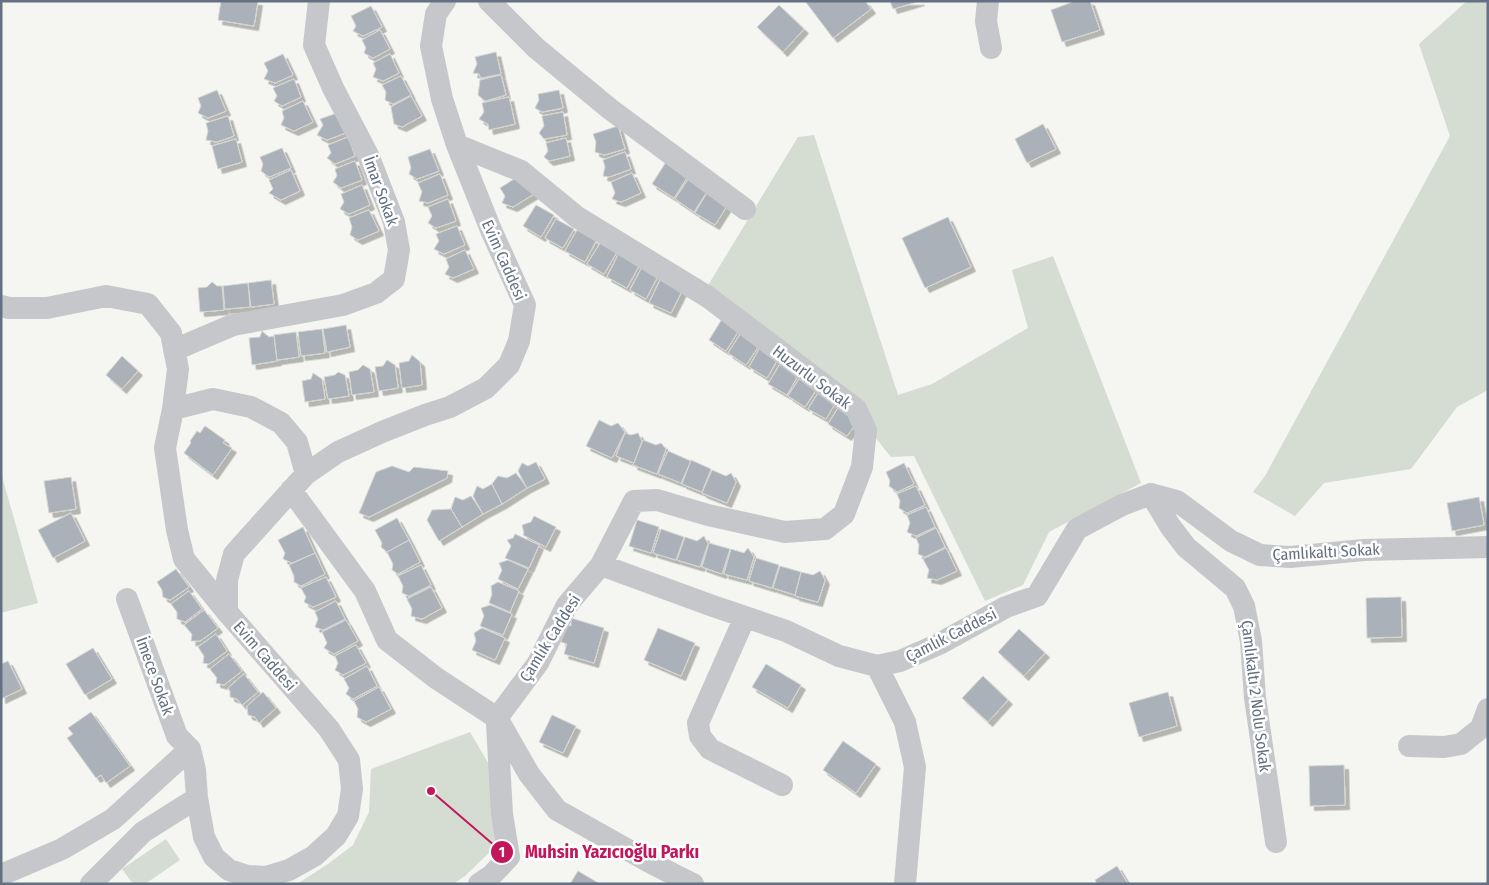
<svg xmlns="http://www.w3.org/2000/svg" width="1489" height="885" viewBox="0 0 1489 885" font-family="'Fira Sans Condensed',sans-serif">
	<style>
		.green { fill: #d5dcd2 }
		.building { fill: #aab1b8; stroke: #d6d6d4; filter: url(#shadow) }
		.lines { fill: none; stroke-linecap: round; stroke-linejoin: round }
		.street { stroke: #c5c7cb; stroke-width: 22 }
		.labels { text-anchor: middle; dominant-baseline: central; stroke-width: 5; stroke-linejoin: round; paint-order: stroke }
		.street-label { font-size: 16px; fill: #637183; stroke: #fff }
		.leader { fill: none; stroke: #c2185b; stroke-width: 2 }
		.callout-dot { fill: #c2185b; stroke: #fff; stroke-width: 2 }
		.mark-label { font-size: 15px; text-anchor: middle; font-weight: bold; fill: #fff }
		.callout-label { font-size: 18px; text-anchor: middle; font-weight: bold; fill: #c2185b; stroke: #fff; stroke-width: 5; stroke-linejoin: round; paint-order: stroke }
	</style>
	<defs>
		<filter id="shadow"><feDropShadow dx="4.5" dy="4.5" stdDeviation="0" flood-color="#0004"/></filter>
	</defs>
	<rect width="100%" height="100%" fill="#f5f5f1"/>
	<!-- green -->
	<path class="green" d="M 1467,1 L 1488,1 L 1488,390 L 1457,407 L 1411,469 L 1324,483 L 1295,516 L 1253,492 L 1265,476 L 1450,136 L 1419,44 Z
		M 814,135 L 898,395 L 932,384 L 1028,328 L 1012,270 L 1053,256 L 1141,483 L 1049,532 L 1023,585 L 985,601 L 914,456 L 891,457 L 874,436 L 707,287 L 798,137 Z
		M 1,473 L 38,603 L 1,613 Z
		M 470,732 L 490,766 L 499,843 L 465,876 L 453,884 L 297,884 L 328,864 L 353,845 L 369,812 L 371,769 Z
		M 166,839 L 180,860 L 145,884 L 133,884 L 122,869 Z"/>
	<!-- building -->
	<path class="building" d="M 221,1 L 258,1 L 254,26 L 218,20 Z
		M 805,1 L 865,1 L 871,9 L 833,38 Z
		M 890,1 L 920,1 L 893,9 Z
		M 1075,1 L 1090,1 L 1100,30 L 1062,42 L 1051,10 Z
		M 779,5 L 804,29 L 783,52 L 757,27 Z
		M 371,6 L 382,27 L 363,36 L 353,31 L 356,26 L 351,16 Z
		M 380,30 L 390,49 L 373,58 L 364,53 L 366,48 L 362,40 Z
		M 496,52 L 501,74 L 481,78 L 479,74 L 473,73 L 477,64 L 475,57 Z
		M 283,54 L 293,75 L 275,83 L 264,79 L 268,71 L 264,63 Z
		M 390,54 L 399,73 L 383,81 L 373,77 L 376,69 L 373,63 Z
		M 501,75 L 506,95 L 485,101 L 478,95 L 480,80 Z
		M 401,76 L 411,95 L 393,104 L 385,100 L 386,92 L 382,85 Z
		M 294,79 L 301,97 L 282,106 L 274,101 L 277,96 L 273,88 Z
		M 217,90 L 226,111 L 208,118 L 198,113 L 201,106 L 198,98 Z
		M 559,90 L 563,108 L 542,112 L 535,108 L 539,100 L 538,94 Z
		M 411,96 L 422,116 L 402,127 L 394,124 L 391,107 Z
		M 509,97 L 515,124 L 489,130 L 488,124 L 479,119 L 484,112 L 482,103 Z
		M 303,101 L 313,122 L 294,131 L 281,125 L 284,118 L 282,111 Z
		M 340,112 L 348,132 L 327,140 L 317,135 L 323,125 L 320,119 Z
		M 563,112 L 567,135 L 544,139 L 539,133 L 544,126 L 542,116 Z
		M 228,116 L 234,136 L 217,142 L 206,140 L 208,131 L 206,123 Z
		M 1043,124 L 1056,149 L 1027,163 L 1015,139 Z
		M 618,126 L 625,149 L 604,155 L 595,152 L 596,142 L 593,134 Z
		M 348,137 L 355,156 L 335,164 L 327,158 L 331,153 L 328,145 Z
		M 566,138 L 570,156 L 549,161 L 544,157 L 548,151 L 546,143 Z
		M 236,139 L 242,162 L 218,169 L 212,146 Z
		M 282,148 L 291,168 L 269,177 L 261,171 L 263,164 L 260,157 Z
		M 430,149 L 439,171 L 417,179 L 409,174 L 411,168 L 408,157 Z
		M 625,152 L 631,169 L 609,177 L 603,176 L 605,167 L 603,160 Z
		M 355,161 L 362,180 L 341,188 L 333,182 L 337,176 L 335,169 Z
		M 666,162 L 688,176 L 674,198 L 652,184 Z
		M 291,170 L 300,191 L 281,200 L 269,193 L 273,189 L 269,180 Z
		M 632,173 L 641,193 L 621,202 L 612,199 L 615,193 L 611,182 Z
		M 440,174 L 448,195 L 428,203 L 419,201 L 422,192 L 418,183 Z
		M 522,174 L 534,194 L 513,207 L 502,203 L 505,196 L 500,188 Z
		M 689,178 L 708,190 L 694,212 L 675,199 Z
		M 362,185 L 370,205 L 349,214 L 340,209 L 344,202 L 341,194 Z
		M 708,191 L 729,203 L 715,225 L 695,213 Z
		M 448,199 L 456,221 L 436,228 L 428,223 L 432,216 L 428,207 Z
		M 536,205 L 554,215 L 541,237 L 523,226 Z
		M 369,210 L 379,231 L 358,240 L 350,235 L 352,227 L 349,218 Z
		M 948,217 L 971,267 L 925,288 L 902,238 Z
		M 556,219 L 574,229 L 563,248 L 545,238 Z
		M 457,226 L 465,245 L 444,254 L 434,249 L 439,241 L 436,234 Z
		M 577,230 L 596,241 L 585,262 L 565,251 Z
		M 601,242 L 617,252 L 604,274 L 587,264 Z
		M 465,250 L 474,269 L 453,278 L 445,274 L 449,267 L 446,259 Z
		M 619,253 L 640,264 L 627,288 L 607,277 Z
		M 643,265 L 659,274 L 646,299 L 630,290 Z
		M 661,278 L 683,289 L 671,313 L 649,303 Z
		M 271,280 L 274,304 L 251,307 L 248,283 Z
		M 212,282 L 217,286 L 222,286 L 224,310 L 200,312 L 198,288 L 207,287 Z
		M 248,283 L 250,307 L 225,309 L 223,286 Z
		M 722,319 L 739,330 L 726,351 L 709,340 Z
		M 346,325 L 350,347 L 327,352 L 323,329 Z
		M 322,329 L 325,353 L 301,356 L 298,332 Z
		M 262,331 L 269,337 L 274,336 L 277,361 L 252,365 L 249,338 L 260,337 Z
		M 296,332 L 299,357 L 277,360 L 274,335 Z
		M 741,333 L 760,344 L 746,365 L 728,353 Z
		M 761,346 L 779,357 L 767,378 L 749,367 Z
		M 412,355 L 420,362 L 422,385 L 402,388 L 399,363 L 409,361 Z
		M 122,356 L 138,371 L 122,389 L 106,375 Z
		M 387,360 L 395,365 L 398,388 L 379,391 L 375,367 L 383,366 Z
		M 782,361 L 800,372 L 787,395 L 768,384 Z
		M 363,365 L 370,369 L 374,392 L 352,395 L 349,372 L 358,370 Z
		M 338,372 L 345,375 L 349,396 L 328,399 L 324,377 L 335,375 Z
		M 313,373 L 322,379 L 325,399 L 305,402 L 302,381 L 311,379 Z
		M 801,376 L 818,387 L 805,407 L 788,396 Z
		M 820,390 L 837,400 L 826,419 L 808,409 Z
		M 840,405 L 860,418 L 847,436 L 828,424 Z
		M 599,420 L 611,426 L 618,423 L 625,432 L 612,458 L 586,446 Z
		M 205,426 L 225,440 L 223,443 L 232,448 L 213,475 L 184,453 L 191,443 L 190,441 L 197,431 L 200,433 Z
		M 625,433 L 631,435 L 638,433 L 642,441 L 634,463 L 616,456 Z
		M 643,440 L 656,445 L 661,443 L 666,449 L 657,474 L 633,465 Z
		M 668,451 L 691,461 L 681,483 L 658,474 Z
		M 691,460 L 711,469 L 702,492 L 682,484 Z
		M 536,462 L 545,479 L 527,488 L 518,471 L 522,463 L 528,466 Z
		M 904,463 L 914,484 L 897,492 L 889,486 L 890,481 L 886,472 Z
		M 392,466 L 409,472 L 414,467 L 448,471 L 447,478 L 369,517 L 359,513 L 376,472 Z
		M 712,470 L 726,476 L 731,473 L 736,482 L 727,503 L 702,493 Z
		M 516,473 L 527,488 L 502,504 L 492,484 L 498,476 L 507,478 Z
		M 71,477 L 76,509 L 49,513 L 44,481 Z
		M 492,484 L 502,504 L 483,514 L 473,496 L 477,486 L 483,489 Z
		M 916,486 L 925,505 L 907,513 L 899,508 L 900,501 L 897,494 Z
		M 471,496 L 483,514 L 462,527 L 451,509 L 455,497 L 463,500 Z
		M 1479,497 L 1484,525 L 1452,531 L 1447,503 Z
		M 926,507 L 935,527 L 916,536 L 907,532 L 910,523 L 907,515 Z
		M 451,509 L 462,527 L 439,541 L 427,520 L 432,510 Z
		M 71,513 L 85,541 L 53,558 L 38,530 Z
		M 534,516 L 556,527 L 546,547 L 523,535 L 524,533 L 522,525 L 531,522 Z
		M 397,518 L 409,540 L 387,552 L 381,547 L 382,543 L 375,530 Z
		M 637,520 L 659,527 L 651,553 L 629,546 Z
		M 303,527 L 315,553 L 292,563 L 283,559 L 285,553 L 278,540 Z
		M 936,528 L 945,547 L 925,557 L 918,554 L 919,545 L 916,538 Z
		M 661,529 L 684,537 L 676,560 L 653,553 Z
		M 515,534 L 539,545 L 529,568 L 505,558 L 511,546 L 507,540 L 513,538 Z
		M 704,536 L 708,544 L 700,567 L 677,560 L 685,537 L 697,541 Z
		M 409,540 L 420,562 L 398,574 L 392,570 L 393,564 L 387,552 Z
		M 709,543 L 730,549 L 722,574 L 702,567 Z
		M 748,548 L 754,557 L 747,580 L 724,574 L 731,549 L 744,553 Z
		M 946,548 L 957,571 L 937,580 L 927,578 L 929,570 L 923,559 Z
		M 315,553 L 325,574 L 301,586 L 294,582 L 294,576 L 289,565 Z
		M 756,558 L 779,565 L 772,588 L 749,581 Z
		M 508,560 L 528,569 L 518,589 L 498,579 L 502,570 L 499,563 Z
		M 421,565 L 431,585 L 409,596 L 402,593 L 403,586 L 398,576 Z
		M 780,566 L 801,572 L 795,595 L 773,588 Z
		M 176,569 L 189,587 L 170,600 L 163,597 L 162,590 L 157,582 Z
		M 820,571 L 825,580 L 818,602 L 795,596 L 801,572 L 813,575 Z
		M 326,577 L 336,597 L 313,607 L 304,602 L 306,597 L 301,588 Z
		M 498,582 L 519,591 L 510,612 L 489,603 L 492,594 L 491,586 Z
		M 431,587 L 442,608 L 422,619 L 411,616 L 412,609 L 407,599 Z
		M 189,591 L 202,609 L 185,622 L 177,619 L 177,612 L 171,604 Z
		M 1401,597 L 1402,637 L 1367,638 L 1366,598 Z
		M 336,601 L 345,619 L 323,630 L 315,627 L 318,619 L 315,612 Z
		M 490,605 L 512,614 L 503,635 L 480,626 L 484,616 L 481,608 Z
		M 204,610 L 218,628 L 200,641 L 191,641 L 192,634 L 184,625 Z
		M 571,618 L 604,628 L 594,663 L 564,654 L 567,644 L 561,642 L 566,625 L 571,626 Z
		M 346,620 L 358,641 L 334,654 L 324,648 L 327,643 L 322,632 Z
		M 482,628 L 505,638 L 495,660 L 472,650 L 476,641 L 474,633 Z
		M 658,628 L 695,643 L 681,676 L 644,660 Z
		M 1019,629 L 1045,653 L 1024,676 L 998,652 Z
		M 216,634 L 227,651 L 209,664 L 203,663 L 204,656 L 198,647 Z
		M 356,645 L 366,663 L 343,675 L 335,670 L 338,663 L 335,656 Z
		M 93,648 L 112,679 L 85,695 L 66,664 Z
		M 229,654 L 242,671 L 224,685 L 216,683 L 217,678 L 210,669 Z
		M 8,661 L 22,689 L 1,699 L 1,664 Z
		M 766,664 L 801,685 L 788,708 L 752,687 Z
		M 367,666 L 377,686 L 353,699 L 346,694 L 349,688 L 344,679 Z
		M 244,674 L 258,692 L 242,705 L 237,699 L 230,697 L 230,691 L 228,688 Z
		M 983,676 L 1008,700 L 988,722 L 962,698 Z
		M 379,687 L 391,709 L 366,722 L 357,717 L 358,709 L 354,701 Z
		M 263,692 L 276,708 L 259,723 L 255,717 L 248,715 L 247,706 Z
		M 1168,692 L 1177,726 L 1139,737 L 1129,703 Z
		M 91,712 L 130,766 L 106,783 L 101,775 L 96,778 L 67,738 L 73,734 L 68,728 Z
		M 552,715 L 576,726 L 563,753 L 539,742 Z
		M 843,741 L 876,764 L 856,793 L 823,770 Z
		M 1344,765 L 1345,805 L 1310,806 L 1309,766 Z
		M 1117,866 L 1128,884 L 1097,884 L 1095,880 Z
		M 578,871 L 600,884 L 570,884 Z"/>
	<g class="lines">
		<!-- street -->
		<path class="street" d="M 489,1 L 536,48 L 610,109 L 745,209
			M 988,1 L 986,21 L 991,48
			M 457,145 L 521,171 L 577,217 L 708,297 L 856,409 L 866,430 L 862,467 L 844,514 L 825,529 L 785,532 L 708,515 L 657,500 L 634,501 L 601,565
			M 1,306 L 9,308 L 47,308 L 106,296 L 148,304 L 171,333 L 178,369 L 173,409 L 165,448 L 177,530 L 184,559 L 227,612 L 329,729 L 349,760 L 352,789 L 348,816 L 336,836 L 314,856 L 289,870 L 266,877 L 247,876 L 229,870 L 214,857 L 204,837 L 197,798 L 195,770 L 190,749
			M 174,350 L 233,325 L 343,305 L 376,293 L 394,279 L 399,250 L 394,222 L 368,155 L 333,88 L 314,45 L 319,1
			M 173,409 L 213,399 L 251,407 L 281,423 L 297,442 L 306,474
			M 291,490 L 365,591 L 387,640 L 436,678 L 497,718 L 529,774 L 557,810 L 653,864 L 693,884
			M 1151,494 L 1170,526 L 1186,547 L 1235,588 L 1244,606 L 1251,641 L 1255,698 L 1276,842
			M 1151,494 L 1177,501 L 1231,541 L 1260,555 L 1290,557 L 1364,550 L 1488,547
			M 127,599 L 177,736 L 190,749
			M 227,612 L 227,580 L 234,554 L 306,474 L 338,452 L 382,432 L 425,415 L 450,407 L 486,388 L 509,365 L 519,341 L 525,305 L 491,230 L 457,145 L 442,99 L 431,46 L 436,14 L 445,1
			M 745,617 L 698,723 L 700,736 L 710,749 L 782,785
			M 877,666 L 905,722 L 915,767 L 905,884
			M 497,718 L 538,663 L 567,605 L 601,565 L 710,605 L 786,631 L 839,656 L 877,666 L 900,661 L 939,644 L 1006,607 L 1037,596 L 1077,529 L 1122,505 L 1151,494
			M 1409,746 L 1444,747 L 1461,744 L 1481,728 L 1488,709
			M 1,875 L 62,849 L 113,819 L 190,749
			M 91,884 L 143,832 L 197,798
			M 479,884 L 491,876 L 509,857 L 502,814 L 497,724"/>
	</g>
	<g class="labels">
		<!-- street labels -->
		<g class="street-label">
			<text transform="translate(381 191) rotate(70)">İmar Sokak</text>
			<text transform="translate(504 260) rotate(66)">Evim Caddesi</text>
			<text transform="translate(812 377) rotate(37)">Huzurlu Sokak</text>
			<text transform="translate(1326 552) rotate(-3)">Çamlıkaltı Sokak</text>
			<text transform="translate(951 635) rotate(-27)">Çamlık Caddesi</text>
			<text transform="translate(550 638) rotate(-58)">Çamlık Caddesi</text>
			<text transform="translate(265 656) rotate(49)">Evim Caddesi</text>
			<text transform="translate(155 676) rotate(70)">İmece Sokak</text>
			<text transform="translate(1256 696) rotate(83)">Çamlıkaltı 2 Nolu Sokak</text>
		</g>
	</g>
	<!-- callouts -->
	<path class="leader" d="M431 791L502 852"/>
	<g class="callout-dot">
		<circle cx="431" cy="791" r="5"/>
		<circle cx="502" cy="852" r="12"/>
	</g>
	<g class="mark-label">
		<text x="502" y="857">1</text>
	</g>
	<g class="callout-label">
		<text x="612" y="858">Muhsin Yazıcıoğlu Parkı</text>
	</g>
	<!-- border -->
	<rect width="1489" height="885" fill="none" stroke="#637183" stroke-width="5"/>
</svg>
